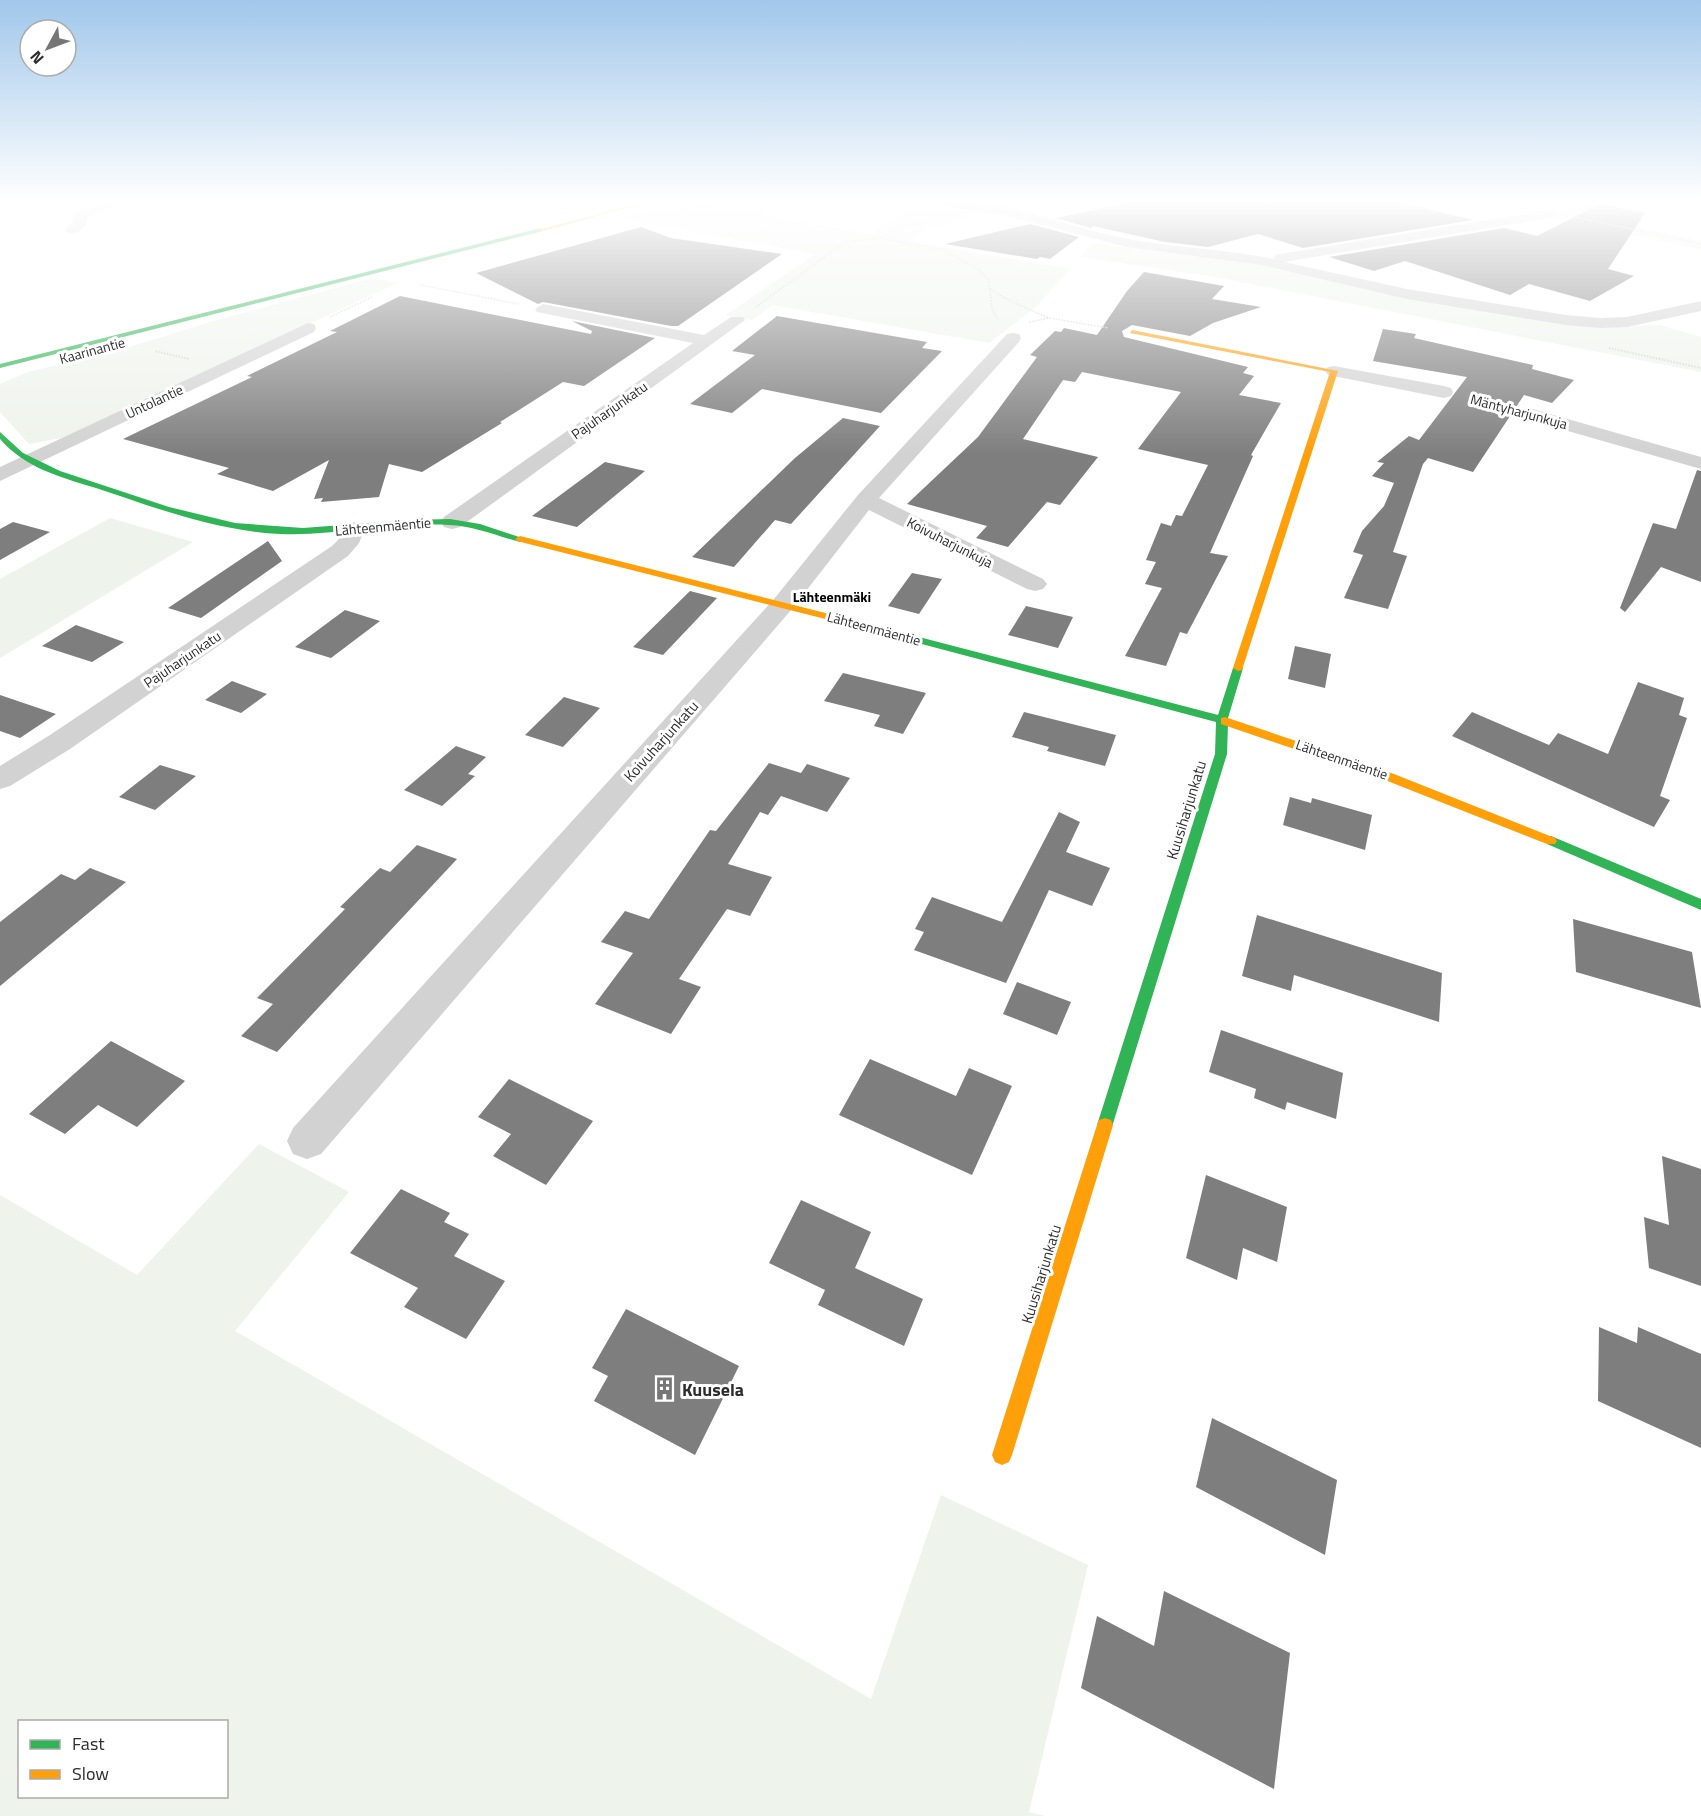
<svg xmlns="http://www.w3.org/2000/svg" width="1701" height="1816" viewBox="0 0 1701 1816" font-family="'Titillium Web',sans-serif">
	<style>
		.green { fill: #eef3eb; fill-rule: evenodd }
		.building { fill: #7e7e7e }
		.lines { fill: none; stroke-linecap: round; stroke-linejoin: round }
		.path-far1 { stroke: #d2d2d2; stroke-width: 1.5; stroke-dasharray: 1.5 1.5; stroke-linecap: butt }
		.path { stroke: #d2d2d2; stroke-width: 2; stroke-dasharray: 1.5 1.5; stroke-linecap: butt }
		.street { fill: #d2d2d2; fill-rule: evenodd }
		.fast { fill: #30b455; fill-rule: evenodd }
		.slow { fill: #ff9f0a; fill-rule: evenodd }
		.labels { text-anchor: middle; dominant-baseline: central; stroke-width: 6; stroke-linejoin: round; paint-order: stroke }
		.far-street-label { font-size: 14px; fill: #2d2d2d; stroke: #fff }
		.far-neighbourhood-label { font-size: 14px; font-weight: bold; fill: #000; stroke: #fff }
		.street-label { font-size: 15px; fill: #2d2d2d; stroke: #fff }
		.near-poi-label { font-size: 18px; font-weight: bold; fill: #2d2d2d; stroke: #fff; text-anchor: start }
	</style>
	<rect width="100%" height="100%" fill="#fff"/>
	<!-- green -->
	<path class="green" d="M 675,202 L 781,202 L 760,215 L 872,234 L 914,204 L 982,213 C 955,226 934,219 910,241 L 1070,269 L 1036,307 L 989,343 L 772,305 L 752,320 L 726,315 L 815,254 L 632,221 L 619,217 Z
		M 1483,202 L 1603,202 L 1588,211 L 1600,219 L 1701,241 L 1701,250 L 1560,219 L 1541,219 L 1515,213 L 1518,211 Z
		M 1092,243 L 1254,264 L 1357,286 L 1598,327 L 1660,325 L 1701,337 L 1701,372 L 1215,277 L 1081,257 Z
		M 372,278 L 397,283 L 66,437 L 29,444 L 0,412 L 0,384 L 28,372 L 123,349 L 210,322 Z
		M 110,518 L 193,542 L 0,658 L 0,579 Z
		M 259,1144 L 349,1192 L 235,1331 L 871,1699 L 941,1495 L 1088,1565 L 1029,1812 L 1045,1816 L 0,1816 L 0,1195 L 137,1275 ZM 20,1722 L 226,1722 L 226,1796 L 20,1796 Z"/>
	<!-- building -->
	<path class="building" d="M 1131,202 L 1398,202 L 1473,220 L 1303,248 L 1258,234 L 1208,247 L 1165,242 L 1093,226 L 1091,228 L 1056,218 Z
		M 1600,204 L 1645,213 L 1608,269 L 1634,276 L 1590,301 L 1529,284 L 1510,295 L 1405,261 L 1374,271 L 1329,257 L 1504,228 L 1537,236 Z
		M 1030,224 L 1079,237 L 1050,259 L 1040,257 L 1037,259 L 945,244 Z
		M 641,227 L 671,238 L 782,254 L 678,326 L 671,326 L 543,302 L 538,304 L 476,273 Z
		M 1144,272 L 1224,286 L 1212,299 L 1261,307 L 1213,323 L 1190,336 L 1132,325 L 1122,331 L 1124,337 L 1248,367 L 1243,373 L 1254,376 L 1239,395 L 1281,403 L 1251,455 L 1253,456 L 1210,553 L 1228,556 L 1187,634 L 1180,632 L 1166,666 L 1125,656 L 1162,588 L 1145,584 L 1156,562 L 1146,560 L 1161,523 L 1171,526 L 1176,515 L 1182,516 L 1208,465 L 1138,449 L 1181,392 L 1082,372 L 1075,382 L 1063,380 L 1023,439 L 1098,457 L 1060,505 L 1047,502 L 1008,547 L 976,538 L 987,526 L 907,504 L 978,437 L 1037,357 L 1030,355 L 1055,331 L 1061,332 L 1064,328 L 1097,335 L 1127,291 Z
		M 400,296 L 591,334 L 592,331 L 572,321 L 655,338 L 584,386 L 563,382 L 500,422 L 502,423 L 422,472 L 389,464 L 379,497 L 321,502 L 323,498 L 314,499 L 329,460 L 273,491 L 217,474 L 229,468 L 123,439 L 252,377 L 247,376 L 337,332 L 330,331 Z
		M 777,316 L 927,342 L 922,348 L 942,351 L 881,413 L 762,389 L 732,413 L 690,404 L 755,355 L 732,351 Z
		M 1383,329 L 1416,334 L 1414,338 L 1533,365 L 1532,369 L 1574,380 L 1552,403 L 1524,395 L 1473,472 L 1428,458 L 1423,464 L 1393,552 L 1407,556 L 1388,609 L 1344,598 L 1363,555 L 1353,552 L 1362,531 L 1384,506 L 1394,483 L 1372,476 L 1384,463 L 1377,462 L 1409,436 L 1419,440 L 1467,377 L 1373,361 Z
		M 843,418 L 880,426 L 791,524 L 775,520 L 734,567 L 692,557 L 795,458 Z
		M 605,462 L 645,471 L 577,527 L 532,516 Z
		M 1697,470 L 1701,471 L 1701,582 L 1661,567 L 1625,612 L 1620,608 L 1653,523 L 1676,529 Z
		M 13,522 L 50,532 L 0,560 L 0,529 Z
		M 268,541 L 282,561 L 201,618 L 168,608 Z
		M 912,573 L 942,579 L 919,614 L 888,606 Z
		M 690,591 L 717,598 L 663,655 L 633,647 Z
		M 1026,606 L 1073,617 L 1058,648 L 1008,635 Z
		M 345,610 L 380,621 L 331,658 L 295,647 Z
		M 76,625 L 124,642 L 92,662 L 42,646 Z
		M 1295,646 L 1331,654 L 1325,688 L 1288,679 Z
		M 843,673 L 926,693 L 903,734 L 874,726 L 880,715 L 824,701 Z
		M 232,681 L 267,694 L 241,713 L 205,700 Z
		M 1638,682 L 1684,698 L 1679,715 L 1687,718 L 1660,796 L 1670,800 L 1654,827 L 1452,736 L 1472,712 L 1549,745 L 1558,733 L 1608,754 Z
		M 0,695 L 56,714 L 20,738 L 0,731 Z
		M 564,697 L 600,708 L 563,747 L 525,735 Z
		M 1024,712 L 1116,735 L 1105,766 L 1047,751 L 1049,747 L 1012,737 Z
		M 456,746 L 486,757 L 468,774 L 475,776 L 442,806 L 404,790 Z
		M 769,763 L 801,773 L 807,764 L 850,778 L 827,812 L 781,796 L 768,815 L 760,812 L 728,864 L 772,877 L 750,916 L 727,909 L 679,979 L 701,987 L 671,1034 L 595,1004 L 633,953 L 601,942 L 625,911 L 649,919 L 710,830 L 716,831 Z
		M 160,765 L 196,776 L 155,810 L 119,797 Z
		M 1290,797 L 1311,803 L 1312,798 L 1372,815 L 1365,850 L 1283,825 Z
		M 1059,812 L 1080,822 L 1066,852 L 1110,868 L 1092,906 L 1049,890 L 1006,983 L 914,950 L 924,932 L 915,929 L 932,897 L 1002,922 Z
		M 417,845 L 457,859 L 277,1052 L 241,1036 L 273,1004 L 257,998 L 345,909 L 340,907 L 380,868 L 390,872 Z
		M 90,868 L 126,882 L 0,986 L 0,922 L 61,874 L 75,880 Z
		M 1257,915 L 1442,973 L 1439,1022 L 1294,975 L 1291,991 L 1242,976 Z
		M 1573,919 L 1692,952 L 1701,1008 L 1576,972 Z
		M 1017,982 L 1071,1002 L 1057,1035 L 1003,1014 Z
		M 1221,1030 L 1343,1073 L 1336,1119 L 1287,1102 L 1285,1110 L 1254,1098 L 1256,1089 L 1209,1072 Z
		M 111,1041 L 185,1081 L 137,1127 L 98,1105 L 65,1134 L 29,1114 Z
		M 870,1059 L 956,1096 L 969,1068 L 1012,1086 L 972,1175 L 839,1115 Z
		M 509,1079 L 593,1121 L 546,1185 L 493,1156 L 511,1134 L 478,1117 Z
		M 1662,1156 L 1701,1169 L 1701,1286 L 1649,1268 L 1644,1217 L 1669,1225 Z
		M 1206,1175 L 1287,1207 L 1277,1262 L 1243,1248 L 1237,1280 L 1186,1258 Z
		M 401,1189 L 450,1213 L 444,1222 L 469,1234 L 454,1256 L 505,1281 L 466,1339 L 404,1307 L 418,1288 L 350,1253 Z
		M 801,1200 L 871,1232 L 855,1268 L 923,1299 L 904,1346 L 818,1305 L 825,1290 L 769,1263 Z
		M 626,1309 L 739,1366 L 695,1455 L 594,1401 L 608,1376 L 592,1368 Z
		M 1599,1327 L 1637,1343 L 1638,1327 L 1701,1354 L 1701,1448 L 1598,1401 Z
		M 1212,1418 L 1337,1480 L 1325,1555 L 1196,1487 Z
		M 1164,1591 L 1290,1653 L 1274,1789 L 1081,1688 L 1097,1616 L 1154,1646 Z"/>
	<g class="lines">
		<!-- path-far1 -->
		<path class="path-far1" d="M 1568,213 L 1589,208 L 1598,202
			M 666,214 L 727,202
			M 1570,216 L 1701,244
			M 880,238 L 901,226 L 932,221
			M 420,285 L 519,304
			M 990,289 L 1012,302 L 1049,318
			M 756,307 L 845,242 L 880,238 L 943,250 L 981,271 L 989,281 L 992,309 L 998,320
			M 330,317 L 372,297
			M 1029,322 L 1049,318 L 1108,328"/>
		<!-- path -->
		<path class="path" d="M 1609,348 L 1701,368
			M 155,351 L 189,359
			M 1469,398 L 1505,408"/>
		<!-- street -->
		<path class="street" d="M 104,202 L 121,202 L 87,218 L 86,225 L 77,233 L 67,233 L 65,230 L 72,223 L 75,213 Z
			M 936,202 C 1002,196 1065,228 1129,239 C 1177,248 1226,249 1274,259 L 1275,255 L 1280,254 L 1549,210 L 1554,211 L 1556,214 L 1554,217 L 1284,262 L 1407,289 L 1566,315 L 1601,318 L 1627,317 L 1701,301 L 1701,311 L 1627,327 L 1601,328 L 1566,325 L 1407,299 L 1261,265 L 1127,247 L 1008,216 L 943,206 Z
			M 543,304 L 704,335 L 731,317 L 743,317 L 745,320 L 460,527 L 452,529 L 444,527 L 441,522 L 444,517 L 693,343 L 537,312 L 535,309 Z
			M 308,323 L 314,324 L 316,328 L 314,332 L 0,481 L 0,467 Z
			M 1013,333 L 1019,334 L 1021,338 L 1019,342 L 879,498 L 1043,579 L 1047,584 L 1043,589 L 1035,591 L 1027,589 L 869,510 L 792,609 L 321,1154 L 307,1159 L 293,1154 L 287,1141 L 293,1128 L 774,599 L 858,495 L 1007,334 Z
			M 1334,366 L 1444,386 L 1451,388 L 1453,392 L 1451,396 L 1444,398 L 1328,375 L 1325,371 L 1328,367 Z
			M 1529,408 L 1701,457 L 1701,469 L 1522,418 L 1519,414 L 1522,410 Z
			M 354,522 L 362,524 L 365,529 L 359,543 L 348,556 L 70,749 L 10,786 L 0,789 L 0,766 L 50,735 L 332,546 L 338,540 L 346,524 Z"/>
		<!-- fast -->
		<path class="fast" d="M 541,228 L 543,231 L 0,368 L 0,364 Z
			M 0,432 L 23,453 L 60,471 L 169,507 L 235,523 L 303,528 L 408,520 L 450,519 L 480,524 L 525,539 L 520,542 C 497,536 474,526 449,525 C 393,522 337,536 281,534 C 216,531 156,508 96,488 C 60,477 25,468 0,439 Z
			M 869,624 L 1218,715 L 1233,668 L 1238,665 L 1243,668 L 1228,718 L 1231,721 L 1228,724 L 1227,754 L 1111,1130 L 1105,1132 L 1099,1130 L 1097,1125 L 1215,754 L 1216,722 L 865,629 L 865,625 Z
			M 1551,836 L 1701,899 L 1701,910 L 1547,844 L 1545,841 L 1547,838 Z"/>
		<!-- slow -->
		<path class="slow" d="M 642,202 L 650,202 L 543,231 L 538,230 Z
			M 1132,330 L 1338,371 L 1242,670 L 1238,671 L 1233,668 L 1330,372 L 1130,333 Z
			M 520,536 L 873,625 L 874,627 L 869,630 L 517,541 L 515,539 Z
			M 1225,717 L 1394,774 L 1555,838 L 1557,841 L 1555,844 L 1547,844 L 1385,780 L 1221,724 L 1221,718 Z
			M 1105,1118 L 1111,1120 L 1113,1125 L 1012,1455 L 1009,1462 L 1002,1465 L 995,1462 L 992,1455 L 1097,1125 L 1099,1120 Z"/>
	</g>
	<!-- sky -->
	<linearGradient id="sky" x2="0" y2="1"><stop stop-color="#a1c7eb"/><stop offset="0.44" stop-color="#fff"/><stop offset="1" stop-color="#fff" stop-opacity="0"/></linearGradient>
	<rect width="1701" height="456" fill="url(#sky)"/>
	<!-- icons -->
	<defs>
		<symbol id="building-bare" viewBox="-9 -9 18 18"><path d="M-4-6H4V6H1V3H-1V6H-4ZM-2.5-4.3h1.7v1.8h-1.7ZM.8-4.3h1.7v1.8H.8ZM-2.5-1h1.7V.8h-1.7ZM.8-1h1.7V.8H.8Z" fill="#767676" stroke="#fff" stroke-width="2.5" paint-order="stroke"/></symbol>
	</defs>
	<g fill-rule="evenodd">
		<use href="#building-bare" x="648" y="1372" width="33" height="33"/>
	</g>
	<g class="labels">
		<!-- far-street labels -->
		<g class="far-street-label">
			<text transform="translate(92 350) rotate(-15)">Kaarinantie</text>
			<text transform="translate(154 401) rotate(-25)">Untolantie</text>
			<text transform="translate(609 410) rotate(-35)">Pajuharjunkatu</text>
			<text transform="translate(1519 411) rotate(15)">Mäntyharjunkuja</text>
			<text transform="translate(383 526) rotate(-5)">Lähteenmäentie</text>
			<text transform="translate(950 542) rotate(27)">Koivuharjunkuja</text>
			<text transform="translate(874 628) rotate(15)">Lähteenmäentie</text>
			<text transform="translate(182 659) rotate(-34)">Pajuharjunkatu</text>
			<text transform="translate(1342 759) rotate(19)">Lähteenmäentie</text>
		</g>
		<!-- far-neighbourhood labels -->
		<g class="far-neighbourhood-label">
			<text x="832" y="596">Lähteenmäki</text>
		</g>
		<!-- street labels -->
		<g class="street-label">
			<text transform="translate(661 741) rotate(-48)">Koivuharjunkatu</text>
			<text transform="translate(1186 810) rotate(-73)">Kuusiharjunkatu</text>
			<text transform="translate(1041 1274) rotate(-73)">Kuusiharjunkatu</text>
		</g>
		<!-- near-poi labels -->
		<g class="near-poi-label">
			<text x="682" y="1389">Kuusela</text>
		</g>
	</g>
	<!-- legend -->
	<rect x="18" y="1720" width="210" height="78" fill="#ffffff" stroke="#ababab" stroke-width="1.5"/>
	<rect x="30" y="1740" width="30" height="9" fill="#30b455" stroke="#ababab" stroke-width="1.5"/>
	<text x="72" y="1750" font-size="18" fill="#2d2d2d">Fast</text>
	<rect x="30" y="1770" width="30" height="9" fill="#ff9f0a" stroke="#ababab" stroke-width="1.5"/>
	<text x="72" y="1780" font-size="18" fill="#2d2d2d">Slow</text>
	<!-- north arrow -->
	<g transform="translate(48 48) rotate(229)"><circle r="28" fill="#ffffff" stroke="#ababab" stroke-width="1.5"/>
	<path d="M0-4.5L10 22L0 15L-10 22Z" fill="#767676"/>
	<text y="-9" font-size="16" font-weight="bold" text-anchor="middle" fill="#2d2d2d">N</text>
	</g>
</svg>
